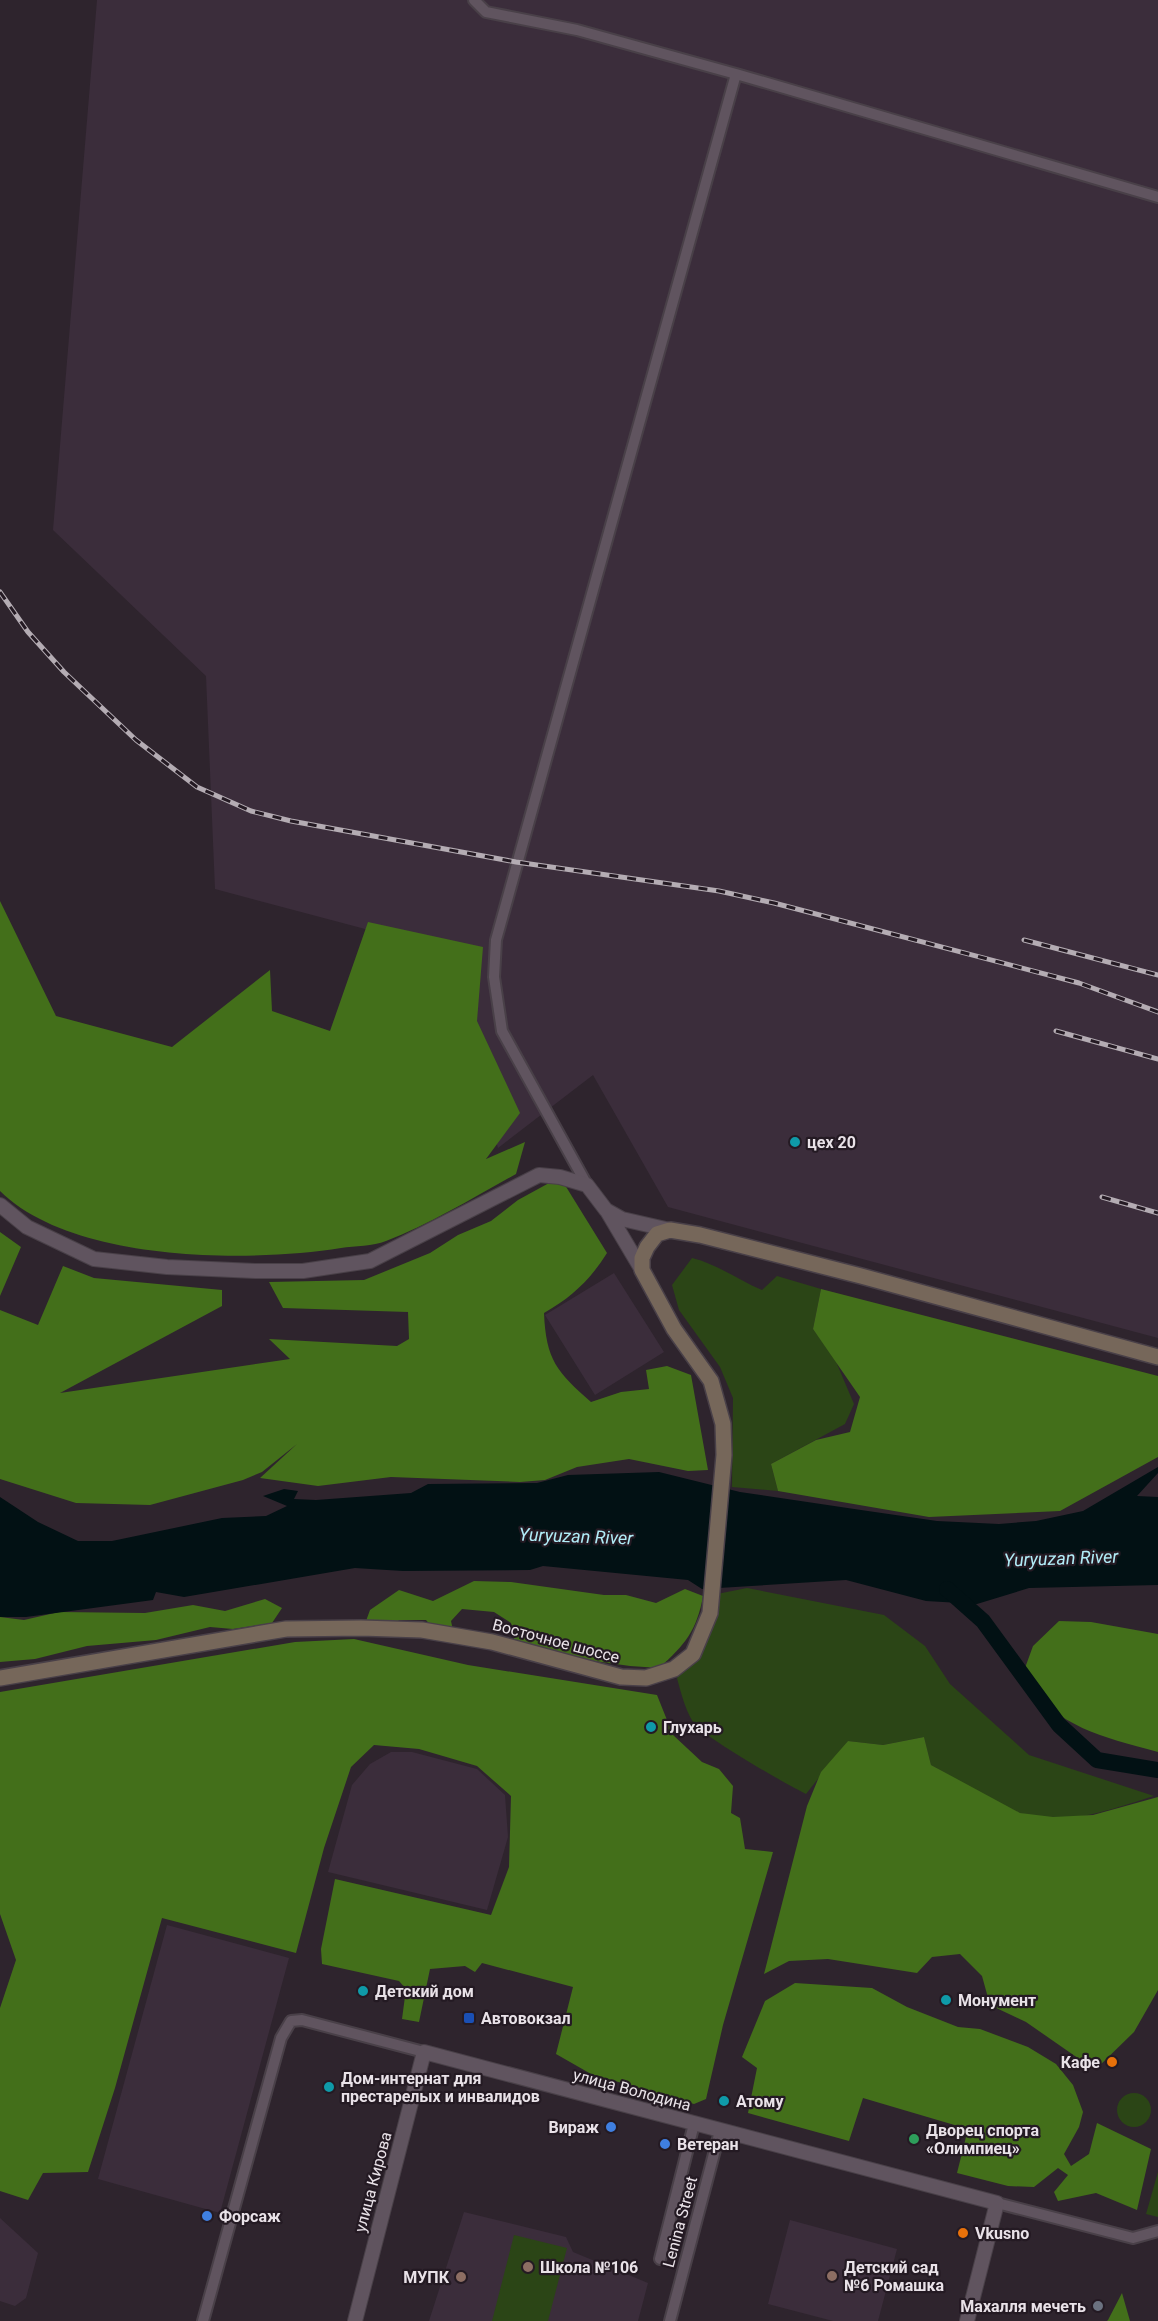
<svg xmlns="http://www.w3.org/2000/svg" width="1158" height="2321" viewBox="0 0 1158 2321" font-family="Roboto,sans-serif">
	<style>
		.built { fill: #3b2d3b }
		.green { fill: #2b4516 }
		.forest { fill: #436f1a }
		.water { fill: #021114 }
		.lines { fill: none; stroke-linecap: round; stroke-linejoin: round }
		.river { stroke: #021114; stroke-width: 16 }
		.minor-casing { stroke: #494048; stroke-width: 14 }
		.tertiary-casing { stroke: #494048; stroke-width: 16 }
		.secondary-casing { stroke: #494048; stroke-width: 18 }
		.minor { stroke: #60545f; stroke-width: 10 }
		.tertiary { stroke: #60545f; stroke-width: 14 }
		.secondary { stroke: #76675a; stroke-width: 15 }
		.rail-casing { stroke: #b4acb3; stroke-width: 5 }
		.rail { stroke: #241a23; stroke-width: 3; stroke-dasharray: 9; stroke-linecap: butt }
		.culture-dot { fill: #0f9aa8; stroke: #241a23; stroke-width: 2 }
		.transit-dot { fill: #1a4fb4; stroke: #241a23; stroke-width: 2 }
		.food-dot { fill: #e8710a; stroke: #241a23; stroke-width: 2 }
		.shop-dot { fill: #3f7fe0; stroke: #241a23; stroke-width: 2 }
		.leisure-dot { fill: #2e9e5b; stroke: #241a23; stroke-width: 2 }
		.education-dot { fill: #8d6e63; stroke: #241a23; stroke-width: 2 }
		.worship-dot { fill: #6b7280; stroke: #241a23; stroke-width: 2 }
		.labels { text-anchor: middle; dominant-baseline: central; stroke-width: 4.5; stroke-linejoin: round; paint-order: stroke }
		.poi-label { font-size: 16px; font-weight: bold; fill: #e9e2e8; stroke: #241a23; text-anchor: start }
		.street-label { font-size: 16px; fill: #e9e2e8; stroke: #241a23 }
		.water-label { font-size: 18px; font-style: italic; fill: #b1ecf7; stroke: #241a23 }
	</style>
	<rect width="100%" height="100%" fill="#2e242d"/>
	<!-- built -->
	<path class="built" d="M 97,0 L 1158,0 L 1158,1338 L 668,1207 L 593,1075 L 498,1148 L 433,947 L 215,889 L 206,676 L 53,530 Z
		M 614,1273 L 664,1352 L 595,1395 L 545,1315 Z
		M 391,1752 L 412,1752 L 477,1769 L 505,1795 L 508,1837 L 487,1910 L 328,1872 L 352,1785 L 370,1764 Z
		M 167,1925 L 289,1958 L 220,2213 L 98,2179 Z
		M 464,2212 L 566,2237 L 573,2252 L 648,2283 L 638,2321 L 429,2321 Z
		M 0,2218 L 38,2253 L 26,2298 L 15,2306 L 0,2301 Z
		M 790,2220 L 897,2249 L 878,2321 L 833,2321 L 768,2304 Z"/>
	<!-- green -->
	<path class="green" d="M 692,1258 C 717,1264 738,1280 762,1290 L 777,1276 L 821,1289 L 813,1329 L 834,1357 L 854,1404 L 845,1424 L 771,1464 L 778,1491 L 732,1487 L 733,1398 L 720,1367 L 679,1310 L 672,1285 Z
		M 747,1588 L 884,1615 L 925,1646 L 950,1684 L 1029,1755 L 1154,1796 C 1112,1809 1064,1828 1020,1813 C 994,1804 956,1779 931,1765 L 924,1737 L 883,1745 L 848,1741 L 806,1794 C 786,1784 703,1737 693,1722 C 685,1709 681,1693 677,1678 L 689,1665 L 717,1594 Z
		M1117 2110a17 17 0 1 1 34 0a17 17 0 1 1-34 0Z
		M 1158,2172 L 1158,2217 L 1146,2214 Z
		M 514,2235 L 567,2248 L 548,2321 L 492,2321 Z"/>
	<!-- forest -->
	<path class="forest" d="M 0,901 L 56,1016 L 172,1047 L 270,970 L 272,1011 L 330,1031 L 368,922 L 483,947 L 477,1021 L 520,1113 L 486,1159 L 525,1142 L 516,1174 C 474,1197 431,1224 386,1241 C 373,1246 355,1246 341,1248 C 246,1263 72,1262 0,1191 Z
		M 560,1177 L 607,1253 C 590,1280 572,1297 544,1313 C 546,1360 557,1372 591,1402 L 621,1392 L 649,1389 L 646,1370 L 667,1366 L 691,1375 L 708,1470 L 688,1471 L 629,1459 L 577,1467 L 545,1480 L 520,1482 L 391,1477 L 318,1486 L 260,1478 L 297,1444 L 262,1472 L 243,1480 L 150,1505 L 76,1503 L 0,1479 L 0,1310 L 38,1325 L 63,1266 L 94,1278 L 222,1290 L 222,1306 L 60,1393 L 290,1359 L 269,1339 L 397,1346 L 409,1339 L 408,1312 L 283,1308 L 269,1282 L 364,1280 L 430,1253 L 458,1235 L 491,1221 L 518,1200 Z
		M 0,1232 L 21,1247 L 0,1296 Z
		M 821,1289 L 1158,1376 L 1158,1457 L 1060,1511 L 929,1517 L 778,1491 L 771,1464 L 816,1440 L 850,1432 L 860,1397 L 813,1329 Z
		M 474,1581 L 511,1582 L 604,1595 L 626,1595 L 656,1603 L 685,1589 L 703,1596 C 697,1630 685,1645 659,1668 L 630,1666 L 516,1650 L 511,1623 L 494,1612 L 462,1609 L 451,1621 L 454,1635 L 437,1633 L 426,1620 L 399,1620 L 394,1625 L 366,1621 L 370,1610 L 399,1590 L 433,1601 Z
		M 265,1599 L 282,1608 L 272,1623 L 233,1629 L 210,1627 L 156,1640 L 87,1646 L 35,1659 L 0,1662 L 0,1617 L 24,1620 L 59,1612 L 145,1613 L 193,1605 L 225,1611 Z
		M 1059,1621 L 1091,1622 L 1158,1634 L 1158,1752 C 1099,1736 1061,1728 1021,1679 L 1033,1646 Z
		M 354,1639 L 468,1665 L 657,1695 L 673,1735 L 702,1762 L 719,1769 L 733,1786 L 731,1813 L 740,1818 L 745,1849 L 773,1852 L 723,2025 L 706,2099 L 694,2104 L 591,2074 L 556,2054 L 573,1987 L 482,1963 L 475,1972 L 465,1966 L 430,1969 L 419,2022 L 402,2019 L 406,1989 L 399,1981 L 322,1964 L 321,1949 L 335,1879 L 491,1915 L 509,1867 L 511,1796 L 477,1766 L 419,1749 L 374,1745 L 351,1767 L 324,1848 L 296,1953 L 162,1918 L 115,2088 L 88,2172 L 43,2173 L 28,2200 L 0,2191 L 0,2008 L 16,1960 L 0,1914 L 0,1692 L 295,1642 Z
		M 924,1737 L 931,1765 L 1020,1813 L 1053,1817 L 1093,1815 L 1158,1797 L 1158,1990 L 1134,2032 L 1095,2070 L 1026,2022 L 990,2005 L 982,1976 L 960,1954 L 932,1957 L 917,1973 L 828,1959 L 789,1961 L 764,1974 L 807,1806 L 821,1772 L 848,1741 L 883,1745 Z
		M 795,1983 L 872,1988 L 907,2007 L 958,2027 L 980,2029 L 1028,2047 L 1056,2064 L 1073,2085 L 1083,2112 L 1079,2127 L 1064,2154 L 1071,2166 L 1089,2154 L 1097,2123 L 1151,2149 L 1137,2210 L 1096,2193 L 1058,2201 L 1054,2192 L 1068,2175 L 1058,2168 L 1034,2187 L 1008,2186 L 957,2173 L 968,2129 L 863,2098 L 849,2141 L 748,2113 L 757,2068 L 742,2057 L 765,2001 Z
		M 1122,2293 L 1130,2321 L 1107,2321 L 1108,2320 Z"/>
	<!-- water -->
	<path class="water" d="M 1158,1467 L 1158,1473 L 1137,1496 L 1158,1497 L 1158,1585 L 1029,1588 L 977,1604 L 926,1601 L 846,1580 L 702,1589 L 688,1580 L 543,1566 L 530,1570 L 403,1571 L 355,1568 L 184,1597 L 156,1592 L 153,1600 L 26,1617 L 0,1617 L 0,1497 L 38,1522 L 78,1541 L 112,1541 L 222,1518 L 266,1516 L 287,1506 L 263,1496 L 284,1489 L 298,1491 L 294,1499 L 316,1500 L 411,1493 L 428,1484 L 537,1483 L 568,1475 L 659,1472 L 740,1492 L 861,1510 L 937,1521 L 999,1524 L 1036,1521 L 1083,1511 Z"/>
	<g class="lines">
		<!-- river -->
		<path class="river" d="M 947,1589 L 983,1621 L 1059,1725 L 1097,1760 L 1158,1770"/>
		<defs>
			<path id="minor" d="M 474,0 L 486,12 L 577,30 L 736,74
				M 587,1185 L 502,1031 L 494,977 L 496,940 L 736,74 L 1158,197
				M 997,2203 L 1133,2238 L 1158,2231
				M 660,2259 L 694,2124
				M 203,2321 L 281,2038 L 291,2021 L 302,2020 L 424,2052
				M 670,2321 L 720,2131"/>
			<path id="tertiary" d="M 0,1205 L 27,1227 L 94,1259 L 167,1267 L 255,1271 L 303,1271 L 370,1261 L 539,1175 L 560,1177 L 587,1185 L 606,1210 L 622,1219 L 670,1230
				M 607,1211 L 642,1270
				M 355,2321 L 424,2052 L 997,2203 L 967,2321"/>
			<path id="secondary" d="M 0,1678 L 286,1629 L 361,1628 L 422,1630 L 492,1642 L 621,1677 L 646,1678 L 674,1669 L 693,1654 L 710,1613 L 724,1455 L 723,1424 L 711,1381 L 674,1329 L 642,1270 L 642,1258 L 647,1247 L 657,1234 L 670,1230 L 700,1235 L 861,1276 L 1158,1357"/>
		</defs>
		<!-- minor casing -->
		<use href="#minor" class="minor-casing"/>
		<!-- tertiary casing -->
		<use href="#tertiary" class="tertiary-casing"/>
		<!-- secondary casing -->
		<use href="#secondary" class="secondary-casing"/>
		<!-- minor -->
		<use href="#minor" class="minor"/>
		<!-- tertiary -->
		<use href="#tertiary" class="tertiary"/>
		<!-- secondary -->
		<use href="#secondary" class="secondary"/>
		<defs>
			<path id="rail" d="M 0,592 L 28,632 L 64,672 L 136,740 L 197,787 L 251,811 L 291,821 L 516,862 L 719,891 L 774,903 L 1079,983 L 1158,1012
				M 1024,940 L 1158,975
				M 1056,1031 L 1158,1059
				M 1102,1197 L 1158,1213"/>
		</defs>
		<!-- rail casing -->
		<use href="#rail" class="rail-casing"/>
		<!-- rail -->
		<use href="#rail" class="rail"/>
	</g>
	<!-- markers -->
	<g class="culture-dot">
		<circle cx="795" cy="1142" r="6"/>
		<circle cx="651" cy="1727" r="6"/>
		<circle cx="363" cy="1991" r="6"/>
		<circle cx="946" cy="2000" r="6"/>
		<circle cx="329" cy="2087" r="6"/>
		<circle cx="724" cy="2101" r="6"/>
	</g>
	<rect class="transit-dot" x="463" y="2012" width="12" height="12" rx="3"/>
	<g class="food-dot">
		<circle cx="1112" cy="2062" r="6"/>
		<circle cx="963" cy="2233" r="6"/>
	</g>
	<g class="shop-dot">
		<circle cx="611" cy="2127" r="6"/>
		<circle cx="665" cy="2144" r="6"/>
		<circle cx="207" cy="2216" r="6"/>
	</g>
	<circle class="leisure-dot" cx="914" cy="2139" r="6"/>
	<g class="education-dot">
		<circle cx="528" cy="2267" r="6"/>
		<circle cx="832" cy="2276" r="6"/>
		<circle cx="461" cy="2277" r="6"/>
	</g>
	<circle class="worship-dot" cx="1098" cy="2306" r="6"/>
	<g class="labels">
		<!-- poi labels -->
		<g class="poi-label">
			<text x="807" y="1142">цех 20</text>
			<text x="663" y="1727">Глухарь</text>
			<text x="375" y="1991">Детский дом</text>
			<text x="958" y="2000">Монумент</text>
			<text x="481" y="2018">Автовокзал</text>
			<text x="1100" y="2062" text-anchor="end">Кафе</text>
			<text x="341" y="2078">Дом-интернат для<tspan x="341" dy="18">престарелых и инвалидов</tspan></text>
			<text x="736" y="2101">Атому</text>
			<text x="599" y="2127" text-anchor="end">Вираж</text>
			<text x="926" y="2130">Дворец спорта<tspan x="926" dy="18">«Олимпиец»</tspan></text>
			<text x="677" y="2144">Ветеран</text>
			<text x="219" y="2216">Форсаж</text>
			<text x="975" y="2233">Vkusno</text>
			<text x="540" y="2267">Школа №106</text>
			<text x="844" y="2267">Детский сад<tspan x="844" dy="18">№6 Ромашка</tspan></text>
			<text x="449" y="2277" text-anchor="end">МУПК</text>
			<text x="1086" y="2306" text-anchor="end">Махалля мечеть</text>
		</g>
		<!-- street labels -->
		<g class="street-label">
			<text transform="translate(556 1641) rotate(15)">Восточное шоссе</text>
			<text transform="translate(632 2090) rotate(15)">улица Володина</text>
			<text transform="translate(373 2182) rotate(-75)">улица Кирова</text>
			<text transform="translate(680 2222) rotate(-75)">Lenina Street</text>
		</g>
		<!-- water labels -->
		<g class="water-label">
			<text transform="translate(576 1536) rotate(2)">Yuryuzan River</text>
			<text transform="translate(1061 1558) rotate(-2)">Yuryuzan River</text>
		</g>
	</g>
</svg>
